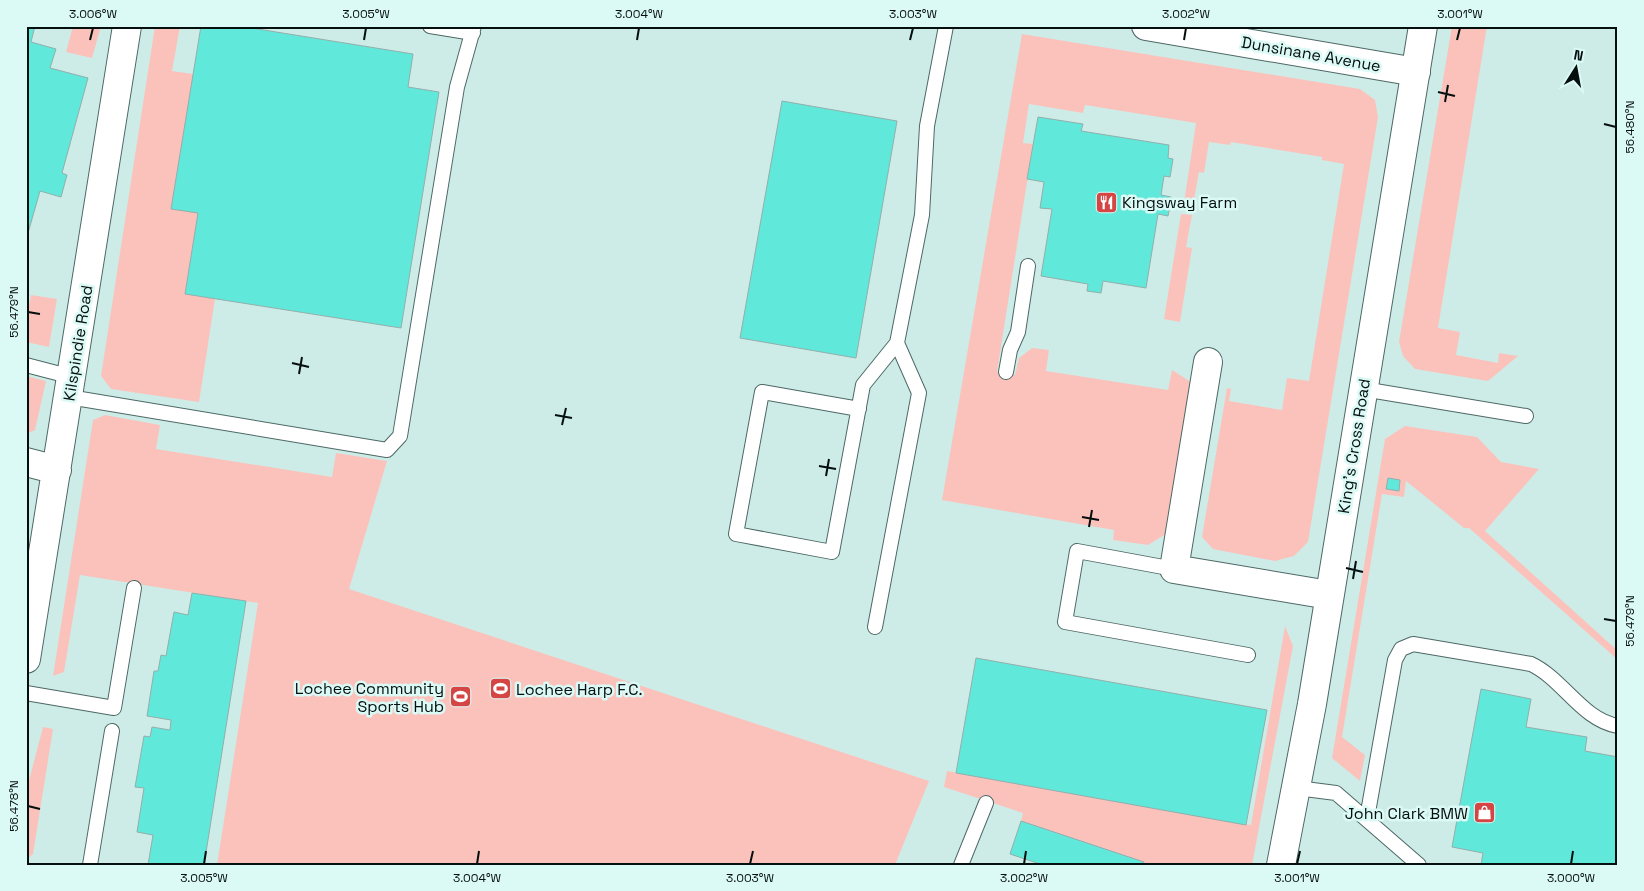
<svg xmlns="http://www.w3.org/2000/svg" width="1644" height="891" viewBox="0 0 1644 891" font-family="'Space Grotesk',sans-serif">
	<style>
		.green { fill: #fbc2bc }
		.building { fill: #60e8da; stroke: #92afab }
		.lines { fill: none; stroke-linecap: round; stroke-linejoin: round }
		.service-casing { stroke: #4d6865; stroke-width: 16 }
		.minor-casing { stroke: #4d6865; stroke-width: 30 }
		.tertiary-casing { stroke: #4d6865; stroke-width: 30 }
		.service { stroke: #fff; stroke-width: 14 }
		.minor { stroke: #fff; stroke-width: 28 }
		.tertiary { stroke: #fff; stroke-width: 28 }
		.ticks { fill: none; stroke: #050f0e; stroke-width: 2 }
		.labels { text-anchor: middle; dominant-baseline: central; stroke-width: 5; stroke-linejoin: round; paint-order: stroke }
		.street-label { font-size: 16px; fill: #050f0e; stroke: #dbf9f5 }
		.poi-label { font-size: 16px; fill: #050f0e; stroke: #dbf9f5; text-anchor: start }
		.neatline { fill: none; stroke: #050f0e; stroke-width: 2 }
		.ticks-label { font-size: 12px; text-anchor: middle; fill: #050f0e }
	</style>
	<rect width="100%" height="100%" fill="#ceece7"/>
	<!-- green -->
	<path class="green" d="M 73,26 L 101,26 L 92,58 L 66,52 Z
		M 155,26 L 180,26 L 172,71 L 193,74 L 198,213 L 185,294 L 215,299 L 199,402 L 111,389 L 101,376 Z
		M 1452,26 L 1487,26 L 1438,328 L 1460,332 L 1456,355 L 1498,363 L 1499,353 L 1518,356 L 1488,381 L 1415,369 L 1403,356 L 1399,342 Z
		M 1022,34 L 1360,89 L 1375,100 L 1378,117 L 1308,542 L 1294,556 L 1275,561 L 1213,549 L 1202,537 L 1227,388 L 1231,389 L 1229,401 L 1282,410 L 1287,378 L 1309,381 L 1344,164 L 1322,160 L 1322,157 L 1231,142 L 1230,145 L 1209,142 L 1204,173 L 1199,172 L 1193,205 L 1184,203 L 1196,123 L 1085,105 L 1083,113 L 1029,104 L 1023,143 L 1033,144 L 997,372 L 1015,375 L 1019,358 L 1032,348 L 1049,350 L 1046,371 L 1168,390 L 1172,370 L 1191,382 L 1166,534 L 1148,545 L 1113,540 L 1114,530 L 942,500 Z
		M 1181,214 L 1192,215 L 1186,247 L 1192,248 L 1180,322 L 1164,319 Z
		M 31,295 L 57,299 L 49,347 L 26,342 L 26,323 Z
		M 26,376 L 46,381 L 35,430 L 26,434 Z
		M 105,415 L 160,425 L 156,449 L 332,477 L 336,453 L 387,461 L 349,589 L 929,781 L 895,865 L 217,865 L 258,603 L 80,575 L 64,672 L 53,676 L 93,420 Z
		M 1405,426 L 1477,437 L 1501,462 L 1539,469 L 1485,531 L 1618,651 L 1618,660 L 1469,528 L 1464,528 L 1406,481 L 1404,497 L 1382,494 L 1342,737 L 1365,755 L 1360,781 L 1332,758 L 1385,439 Z
		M 1285,626 L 1293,646 L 1252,865 L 1143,865 L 1021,821 L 1023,813 L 944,787 L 947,771 L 1251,825 Z
		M 43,727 L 53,729 L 33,854 L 26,860 L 26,792 Z"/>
	<!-- building -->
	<path class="building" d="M 26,26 L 35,26 L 31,42 L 56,49 L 50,68 L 88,78 L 62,173 L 67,175 L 61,197 L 40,191 L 26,240 Z
		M 201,26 L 239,26 L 413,54 L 408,87 L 439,92 L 401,328 L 185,294 L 198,213 L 171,209 Z
		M 782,101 L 897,121 L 856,358 L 740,338 Z
		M 1038,117 L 1083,124 L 1081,131 L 1169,145 L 1168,158 L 1173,159 L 1170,177 L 1164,176 L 1161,195 L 1171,197 L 1170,206 L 1168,216 L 1158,214 L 1146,288 L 1103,281 L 1101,293 L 1087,291 L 1088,284 L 1041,276 L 1052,209 L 1040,208 L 1044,182 L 1027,179 Z
		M 1388,478 L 1400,480 L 1399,491 L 1386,489 Z
		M 192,593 L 246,601 L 204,865 L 148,865 L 153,835 L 137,832 L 144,788 L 135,787 L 144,736 L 150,737 L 152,727 L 170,730 L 171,720 L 147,716 L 154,671 L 158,671 L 161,655 L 166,656 L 174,612 L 188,615 Z
		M 976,658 L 1267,710 L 1246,825 L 956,773 Z
		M 1481,689 L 1531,699 L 1526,727 L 1587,737 L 1585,751 L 1618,757 L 1618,865 L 1481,865 L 1483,853 L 1452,847 Z
		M 1021,821 L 1144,862 L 1143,865 L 1043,865 L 1010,854 Z"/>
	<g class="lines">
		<defs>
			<path id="service" d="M 430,26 L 473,33
				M 26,365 L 72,377
				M 1006,372 L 1010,350 L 1018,332 L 1028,266
				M 1363,389 L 1526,416
				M 69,397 L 387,450 L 400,436 L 457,87 L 474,26
				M 859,409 L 762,392 L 736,534 L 832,552 L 863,385 L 897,343 L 922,215 L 927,126 L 946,26
				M 1174,569 L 1077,551 L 1065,622 L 1248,655
				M 875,627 L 919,393 L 897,343
				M 26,693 L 114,708 L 134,588
				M 1297,788 L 1336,793 L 1419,865
				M 1367,818 L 1395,660 L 1401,649 L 1413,644 L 1531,664 C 1563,679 1582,720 1618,726
				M 90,865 L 112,731
				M 961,865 L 986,803"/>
			<path id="minor" d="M 1146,26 L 1416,72
				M 1208,362 L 1174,569 L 1329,595
				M 26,462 L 57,470
				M 26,659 L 127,26"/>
			<path id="tertiary" d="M 1281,865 L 1312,704 L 1423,26"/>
		</defs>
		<!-- service casing -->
		<use href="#service" class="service-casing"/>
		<!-- minor casing -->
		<use href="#minor" class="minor-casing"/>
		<!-- tertiary casing -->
		<use href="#tertiary" class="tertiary-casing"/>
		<!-- service -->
		<use href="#service" class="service"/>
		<!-- minor -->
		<use href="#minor" class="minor"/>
		<!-- tertiary -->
		<use href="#tertiary" class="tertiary"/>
	</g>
	<!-- ticks -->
	<path class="ticks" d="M 90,40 L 93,28M 364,40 L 366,28M 637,40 L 639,28M 910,40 L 913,28M 1184,40 L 1186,28M 1457,40 L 1460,28M 1438,92 L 1455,96M 1445,102 L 1448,85M 1604,124 L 1616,127M 28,312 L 40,314M 292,363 L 309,367M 299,374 L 302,357M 555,415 L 572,418M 562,425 L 566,408M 819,466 L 836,469M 826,476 L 829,459M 1082,517 L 1099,520M 1089,527 L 1092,510M 1346,568 L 1363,572M 1353,579 L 1356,561M 1604,619 L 1616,621M 28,806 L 40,809M 204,864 L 206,851M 477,864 L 479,851M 750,864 L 753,851M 1024,864 L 1026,851M 1297,864 L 1300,851M 1571,864 L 1573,851"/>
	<!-- icons -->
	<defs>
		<symbol id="restaurant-square" viewBox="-11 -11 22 22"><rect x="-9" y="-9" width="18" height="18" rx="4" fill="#d44543" stroke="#dbf9f5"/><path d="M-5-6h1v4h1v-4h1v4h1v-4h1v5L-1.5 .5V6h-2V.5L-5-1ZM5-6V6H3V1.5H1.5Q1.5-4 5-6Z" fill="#fff"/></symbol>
		<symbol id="stadium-square" viewBox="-11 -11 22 22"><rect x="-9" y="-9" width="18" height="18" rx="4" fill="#d44543" stroke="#dbf9f5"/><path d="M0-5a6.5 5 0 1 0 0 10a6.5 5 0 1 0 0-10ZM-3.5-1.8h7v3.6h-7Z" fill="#fff"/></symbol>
		<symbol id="shop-square" viewBox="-11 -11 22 22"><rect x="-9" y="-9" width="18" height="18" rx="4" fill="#d44543" stroke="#dbf9f5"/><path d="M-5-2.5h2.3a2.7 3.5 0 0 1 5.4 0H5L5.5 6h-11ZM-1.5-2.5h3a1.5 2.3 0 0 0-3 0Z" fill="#fff"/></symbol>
	</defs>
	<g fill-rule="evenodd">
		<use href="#restaurant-square" x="1094" y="190" width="25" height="25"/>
		<use href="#stadium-square" x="488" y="676" width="25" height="25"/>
		<use href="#stadium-square" x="448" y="684" width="25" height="25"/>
		<use href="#shop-square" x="1472" y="800" width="25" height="25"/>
	</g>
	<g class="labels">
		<!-- street labels -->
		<g class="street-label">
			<text transform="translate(1311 54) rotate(10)">Dunsinane Avenue</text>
			<text transform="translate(78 343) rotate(-81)">Kilspindie Road</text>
			<text transform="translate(1354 446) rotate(-81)">King's Cross Road</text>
		</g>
		<!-- poi labels -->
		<g class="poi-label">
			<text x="1122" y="202">Kingsway Farm</text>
			<text x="444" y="688" text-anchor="end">Lochee Community<tspan x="444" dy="18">Sports Hub</tspan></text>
			<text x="516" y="689">Lochee Harp F.C.</text>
			<text x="1468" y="813" text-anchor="end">John Clark BMW</text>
		</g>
	</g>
	<!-- border -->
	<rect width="1644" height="891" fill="none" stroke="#dbf9f5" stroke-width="55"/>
	<!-- north arrow -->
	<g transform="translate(1576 68) rotate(11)" stroke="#dbf9f5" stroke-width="4" paint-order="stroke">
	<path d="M0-4L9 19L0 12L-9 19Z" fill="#050f0e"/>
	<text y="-8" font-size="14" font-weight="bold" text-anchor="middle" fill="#050f0e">N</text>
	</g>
	<rect x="28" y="28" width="1588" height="836" class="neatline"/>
	<g class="ticks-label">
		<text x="93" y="18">3.006°W</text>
		<text x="366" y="18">3.005°W</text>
		<text x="639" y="18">3.004°W</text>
		<text x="913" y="18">3.003°W</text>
		<text x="1186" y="18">3.002°W</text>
		<text x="1460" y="18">3.001°W</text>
		<text transform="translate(1630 127) rotate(-90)" y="4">56.480°N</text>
		<text transform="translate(14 312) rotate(-90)" y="4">56.479°N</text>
		<text transform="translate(1630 621) rotate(-90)" y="4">56.479°N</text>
		<text transform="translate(14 806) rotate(-90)" y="4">56.478°N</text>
		<text x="204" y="882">3.005°W</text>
		<text x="477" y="882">3.004°W</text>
		<text x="750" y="882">3.003°W</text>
		<text x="1024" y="882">3.002°W</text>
		<text x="1297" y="882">3.001°W</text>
		<text x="1571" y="882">3.000°W</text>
	</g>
</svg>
